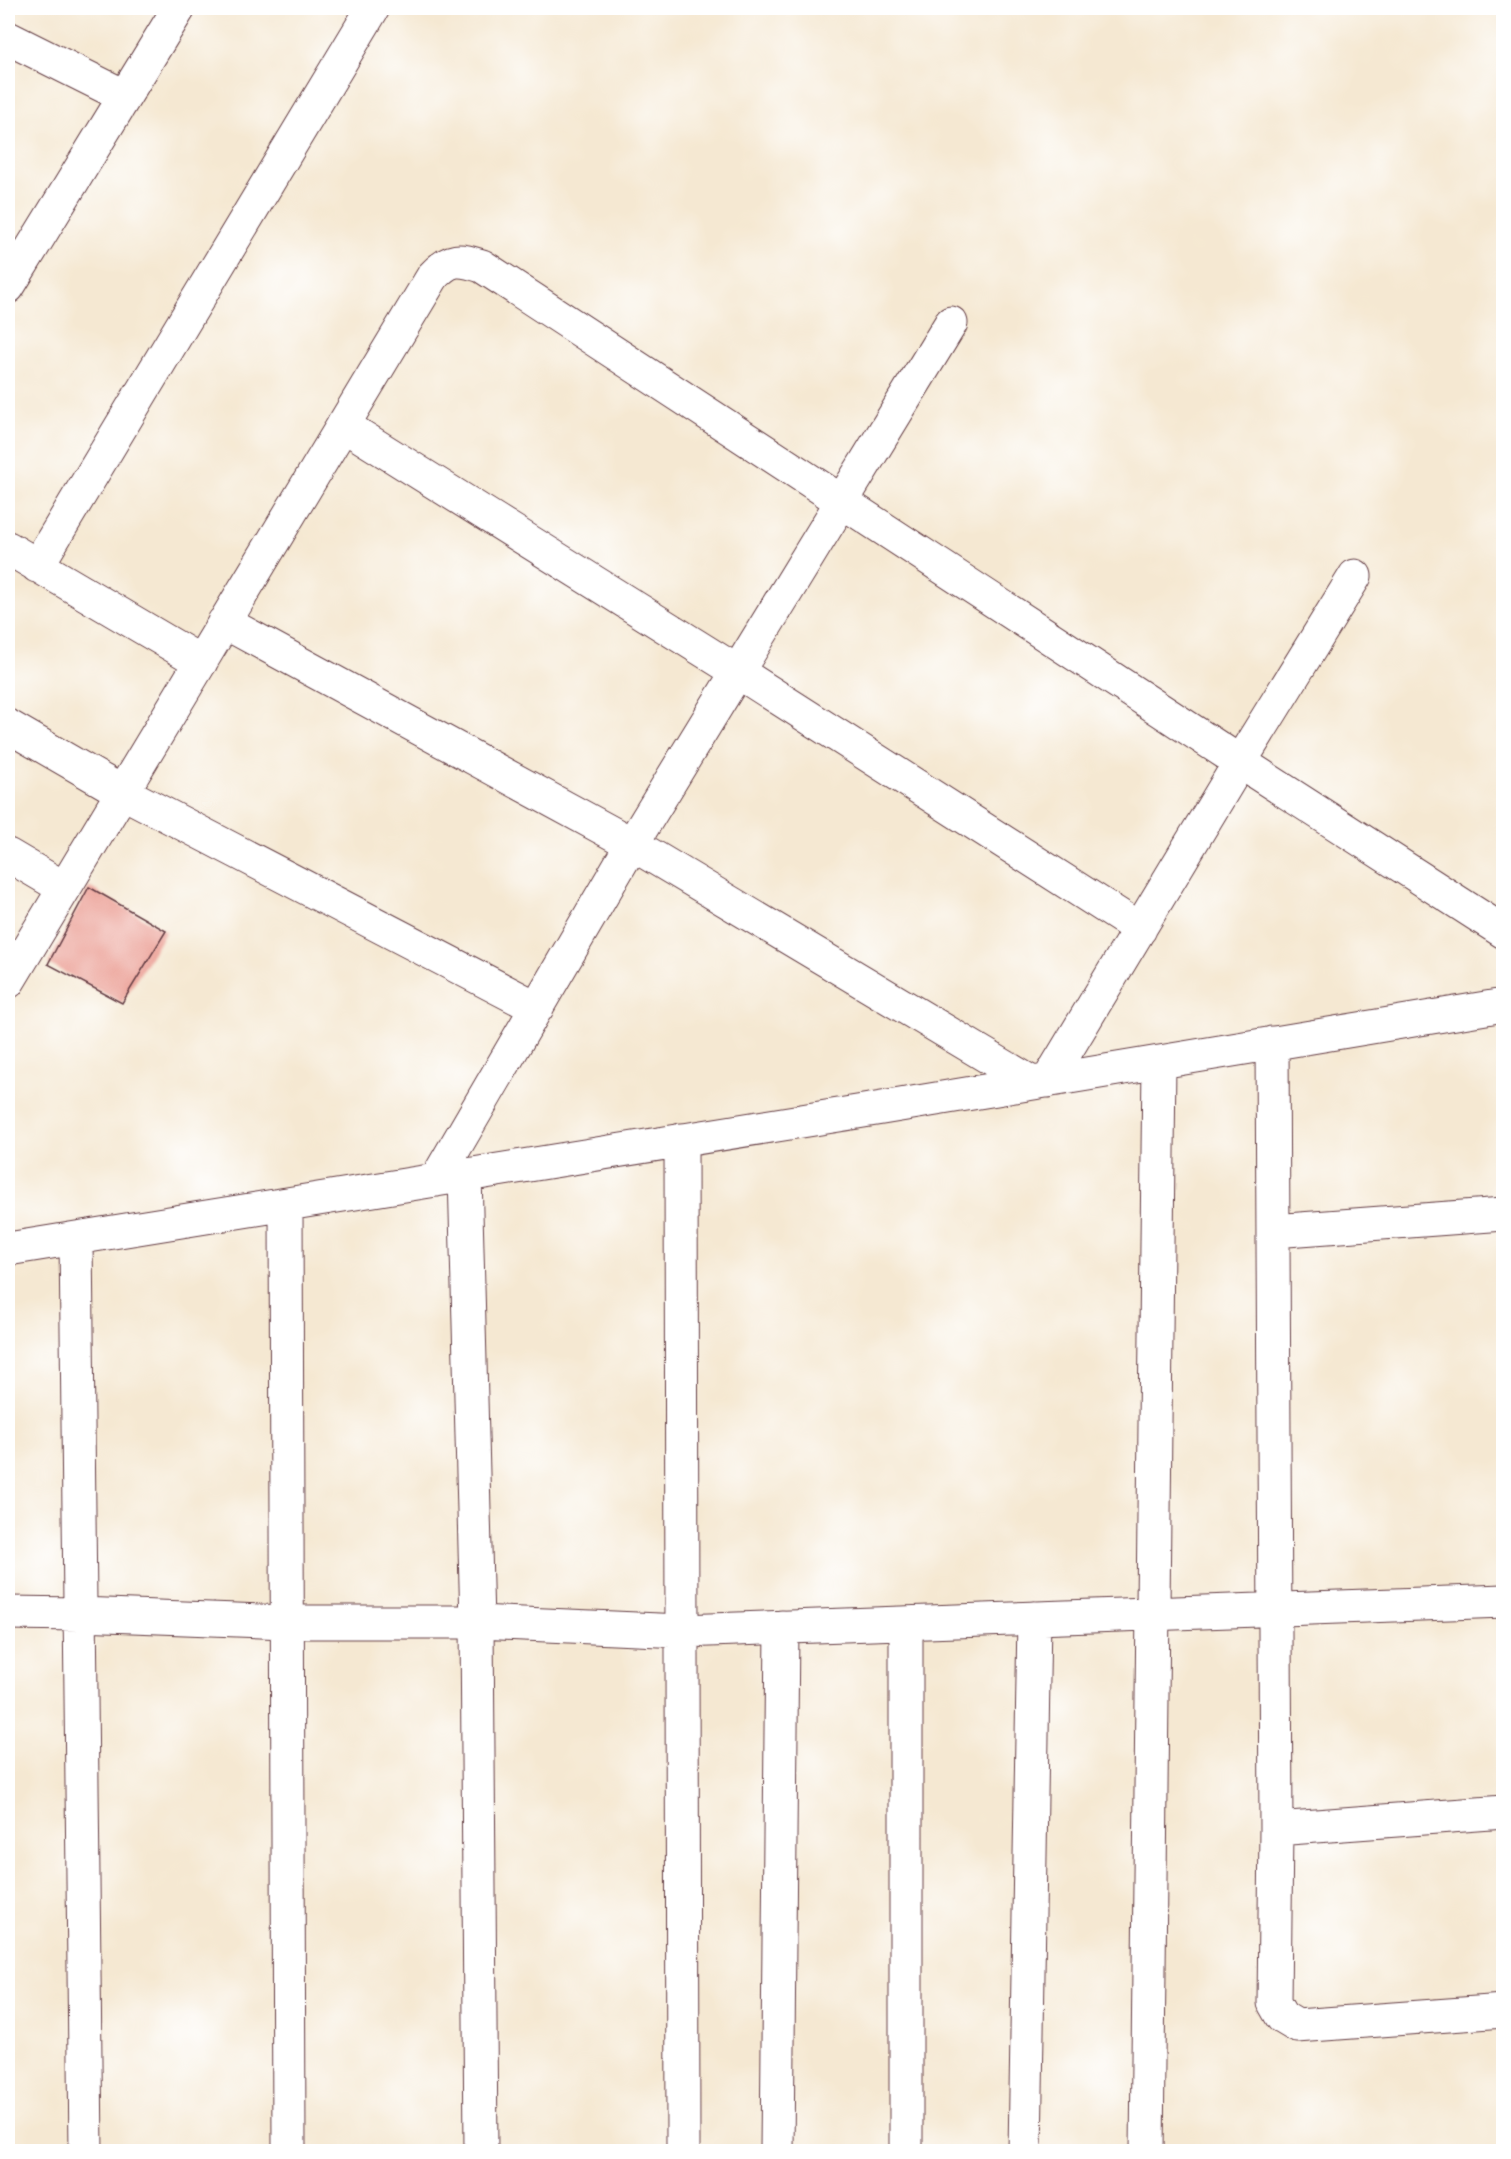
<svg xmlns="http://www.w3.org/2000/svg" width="1511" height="2159" viewBox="0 0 1511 2159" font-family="'IM FELL French Canon',serif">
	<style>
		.building { fill: #e89185 }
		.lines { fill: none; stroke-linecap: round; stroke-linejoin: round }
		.minor-casing { stroke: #643d44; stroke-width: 35 }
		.minor { stroke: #fff; stroke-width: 33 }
	</style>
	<rect width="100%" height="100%" fill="#fff"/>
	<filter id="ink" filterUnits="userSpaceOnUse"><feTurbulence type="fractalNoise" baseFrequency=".0167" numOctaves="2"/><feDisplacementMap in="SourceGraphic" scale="12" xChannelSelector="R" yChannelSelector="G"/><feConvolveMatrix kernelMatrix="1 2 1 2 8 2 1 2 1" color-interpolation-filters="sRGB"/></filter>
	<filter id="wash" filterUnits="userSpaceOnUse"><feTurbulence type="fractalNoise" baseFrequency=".008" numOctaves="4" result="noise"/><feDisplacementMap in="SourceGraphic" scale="24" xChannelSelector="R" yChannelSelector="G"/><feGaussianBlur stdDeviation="1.35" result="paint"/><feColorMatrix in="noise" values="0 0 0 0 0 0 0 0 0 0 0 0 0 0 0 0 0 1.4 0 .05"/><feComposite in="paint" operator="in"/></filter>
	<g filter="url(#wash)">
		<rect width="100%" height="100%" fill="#f5e8d2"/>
		<g id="blocks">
			<!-- building -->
			<path class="building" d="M 89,887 L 166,931 L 122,1003 L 48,964 Z"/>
		</g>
	</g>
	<g filter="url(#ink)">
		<use href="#blocks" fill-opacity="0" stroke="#643d44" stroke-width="1.5"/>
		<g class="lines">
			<defs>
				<path id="minor" d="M 8,38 L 124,96
					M 8,287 L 179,8
					M 343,425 L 738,672 L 1140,929
					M 8,548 L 201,662
					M 37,566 L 373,8
					M 224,622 L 632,844 L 1032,1083
					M 8,726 L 122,792 L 537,1008
					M 8,855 L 64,888
					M 8,982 L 433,276 C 451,257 459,259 482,266 L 1240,762 L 1504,932
					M 1272,1043 L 1276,1829 L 1274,2003 L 1282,2017 L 1297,2026 L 1504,2011
					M 1048,1081 L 1240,762 L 1355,576
					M 681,1140 L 683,2152
					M 465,1175 L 477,1622 L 481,2152
					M 436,1180 L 632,844 L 951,323
					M 286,1205 L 289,2152
					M 1273,1231 L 1504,1214
					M 76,1239 L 86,2152
					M 8,1249 L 882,1108 L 1504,1005
					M 8,1613 L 80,1614 L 287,1622 L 477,1622 L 682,1631 L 1504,1601
					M 906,1623 L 906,2152
					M 1276,1829 L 1504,1812
					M 777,2152 L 782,1627
					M 1025,2152 L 1034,1618
					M 1147,2152 L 1159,1062"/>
			</defs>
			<!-- minor casing -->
			<use href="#minor" class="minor-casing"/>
			<!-- minor -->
			<use href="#minor" class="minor"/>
		</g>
	</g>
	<!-- margin -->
	<rect width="1511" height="2159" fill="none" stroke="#fff" stroke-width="30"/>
</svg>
